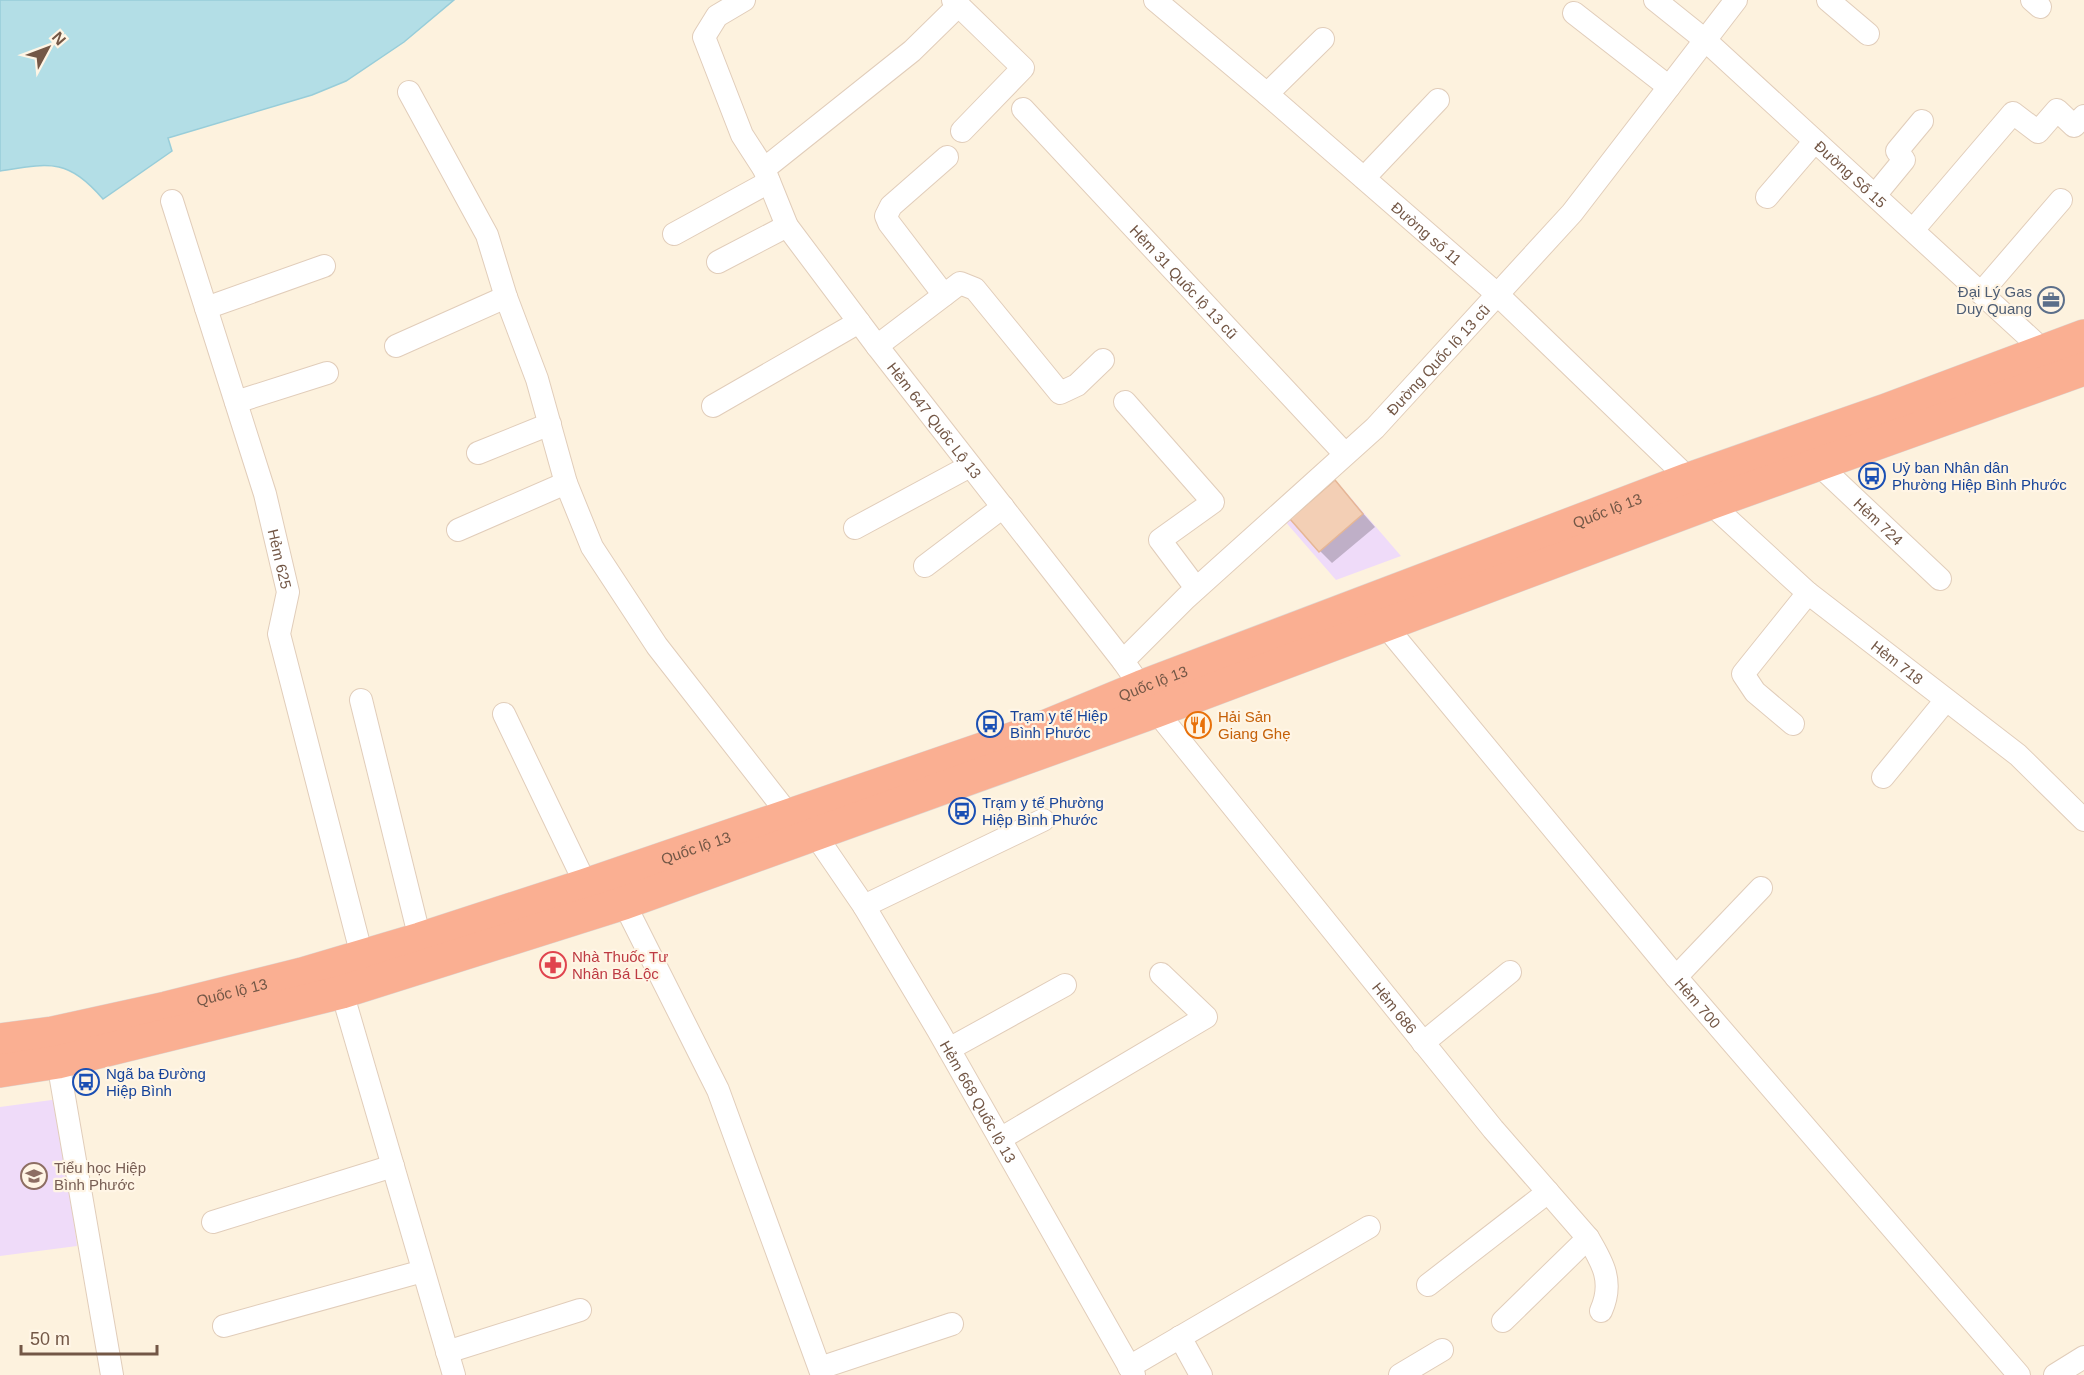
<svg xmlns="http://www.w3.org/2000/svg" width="2084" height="1375" viewBox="0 0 2084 1375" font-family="Helvetica,sans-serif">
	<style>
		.education { fill: #efdbf9 }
		.water { fill: #b3dee6; stroke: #98cdd9; stroke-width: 1.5 }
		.shadow { fill: #0003 }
		.building { fill: #f3cfb5; stroke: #e6b695; stroke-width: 1.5 }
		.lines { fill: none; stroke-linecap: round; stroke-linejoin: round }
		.minor-casing { stroke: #e1cdba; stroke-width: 24 }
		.highway-casing { stroke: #ddd7d3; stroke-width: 34 }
		.minor { stroke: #fff; stroke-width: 22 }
		.highway { stroke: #faaf92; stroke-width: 33 }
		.labels { text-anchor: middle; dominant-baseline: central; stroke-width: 4.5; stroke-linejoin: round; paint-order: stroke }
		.street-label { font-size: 15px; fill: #735746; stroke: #fff5e5 }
		.service-label { font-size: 15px; fill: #4e5e75; stroke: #fff5e5; text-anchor: end }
		.transit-label { font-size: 15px; fill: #164399; stroke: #fff5e5; text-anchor: start }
		.food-label { font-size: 15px; fill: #c56008; stroke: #fff5e5; text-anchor: start }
		.health-label { font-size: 15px; fill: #be3a42; stroke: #fff5e5; text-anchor: start }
		.education-label { font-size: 15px; fill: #785e54; stroke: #fff5e5; text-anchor: start }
	</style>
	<rect width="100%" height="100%" fill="#fdf2de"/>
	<!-- education -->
	<path class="education" d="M 1332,476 L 1401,556 L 1336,580 L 1283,519 Z
		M 59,1099 L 77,1246 L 0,1256 L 0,1107 Z"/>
	<!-- water -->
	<path class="water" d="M 0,0 L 454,0 L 404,42 L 346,81 L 312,95 L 168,138 L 172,151 L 103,199 C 67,158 50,163 0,171 Z"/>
	<!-- shadow -->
	<path class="shadow" d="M 1347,495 L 1375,527 L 1332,563 L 1320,551 Z"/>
	<!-- building -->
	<path class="building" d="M 1335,480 L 1363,514 L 1319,552 L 1290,519 Z"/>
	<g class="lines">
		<defs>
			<g id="minor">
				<path id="s1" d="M 744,0 L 717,16 L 704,37 L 742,135 L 764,169 L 787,226 L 877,346 L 1123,661"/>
				<path d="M 953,0 L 1023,68 L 962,131"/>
				<path id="s2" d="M 1155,0 L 1267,94 L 1497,294 L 1689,479"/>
				<path id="s3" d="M 1655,0 L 1705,40 L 2044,351"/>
				<path d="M 1828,0 L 1868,34"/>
				<path d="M 2032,0 L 2040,7"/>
				<path d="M 1574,13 L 1669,87"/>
				<path d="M 409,92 L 487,235 L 506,297 L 537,379 L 566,483 L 592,547 L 657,646 L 788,814"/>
				<path d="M 1267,94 L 1323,39"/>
				<path id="s4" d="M 1023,109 L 1345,454"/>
				<path d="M 764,169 L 912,51 L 959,5"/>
				<path d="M 1364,178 L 1438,100"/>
				<path d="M 1876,194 L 1904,160 L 1897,151 L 1922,121"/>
				<path d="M 1767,197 L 1815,141"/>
				<path id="s5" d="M 172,201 L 265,494 L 288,592 L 279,634 L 362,956"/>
				<path d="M 1913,230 L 2013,113 L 2038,132 L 2057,110 L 2074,126 L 2084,116"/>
				<path d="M 674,234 L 769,182"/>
				<path d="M 718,262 L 787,226"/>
				<path d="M 1981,293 L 2061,200"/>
				<path d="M 944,295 L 889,223 L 886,216 L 891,206 L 947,157"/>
				<path d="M 206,308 L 324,266"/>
				<path d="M 396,346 L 506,297"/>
				<path d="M 877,346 L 960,283 L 975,289 L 1060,393 L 1077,385 L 1103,360"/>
				<path d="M 236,402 L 327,373"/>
				<path d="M 1125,402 L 1213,502 L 1160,540 L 1196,588"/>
				<path d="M 713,406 L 859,322"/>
				<path d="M 478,453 L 550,424"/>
				<path id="s6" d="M 1819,465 L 1940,579"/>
				<path id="s7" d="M 1710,503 L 1808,593 L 2018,755 L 2084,820"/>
				<path d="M 855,528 L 970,466"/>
				<path d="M 458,530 L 566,483"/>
				<path d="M 925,566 L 1003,507"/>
				<path id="s8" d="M 1384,624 L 1676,977 L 2019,1375"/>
				<path id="s9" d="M 1141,687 L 1123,661 L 1186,598 L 1375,428 L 1572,213 L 1736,0"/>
				<path d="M 361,700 L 420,939"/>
				<path id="s10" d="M 1156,711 L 1493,1129 L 1588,1238 C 1603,1263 1614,1282 1601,1311"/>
				<path d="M 504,714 L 586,885"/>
				<path d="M 1793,724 L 1755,692 L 1743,674 L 1808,593"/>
				<path d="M 1883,777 L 1946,700"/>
				<path id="s11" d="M 814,833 L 864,906 L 938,1030 L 1134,1375"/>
				<path d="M 624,903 L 718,1090 L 822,1375"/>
				<path d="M 864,906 L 1043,820"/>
				<path d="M 1676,977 L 1761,888"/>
				<path d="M 342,992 L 454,1375"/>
				<path d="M 1423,1043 L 1510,972"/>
				<path d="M 949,1049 L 1065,985"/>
				<path d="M 58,1062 L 112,1375"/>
				<path d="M 1000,1139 L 1206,1017 L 1161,974"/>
				<path d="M 213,1222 L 393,1166"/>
				<path d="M 1428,1285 L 1548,1192"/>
				<path d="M 1503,1321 L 1588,1238"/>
				<path d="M 224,1326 L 423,1271"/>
				<path d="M 1180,1337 L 1201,1375"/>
				<path d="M 447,1352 L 580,1310"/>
				<path d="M 1129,1367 L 1369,1227"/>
				<path d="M 820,1368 L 952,1324"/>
				<path d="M 1400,1375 L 1442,1350"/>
				<path d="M 2055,1375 L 2084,1357"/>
			</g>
			<g id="highway">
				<path id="s12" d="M 0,1040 L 52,1033 L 166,1008 L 302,974 L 420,939 L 586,885 L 1032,732 L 1141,687 L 1689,479 L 1886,410 L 2084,336"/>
				<path d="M 0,1071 L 58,1062 L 342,992 L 624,903 L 1156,711 L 1710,503 L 2084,369"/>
			</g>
		</defs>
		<!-- minor casing -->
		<use href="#minor" class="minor-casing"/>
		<!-- highway casing -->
		<use href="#highway" class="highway-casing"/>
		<!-- minor -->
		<use href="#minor" class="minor"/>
		<!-- highway -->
		<use href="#highway" class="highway"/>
	</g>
	<!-- icons -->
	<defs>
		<symbol id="office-ring" viewBox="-11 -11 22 22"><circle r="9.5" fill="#fff5e5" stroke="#5c6f8a" stroke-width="1.5"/><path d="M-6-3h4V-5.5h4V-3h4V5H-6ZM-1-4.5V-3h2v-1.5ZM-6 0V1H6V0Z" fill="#5c6f8a"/></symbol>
		<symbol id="bus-ring" viewBox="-11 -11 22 22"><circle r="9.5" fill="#fff5e5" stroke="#1a4fb4" stroke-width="1.5"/><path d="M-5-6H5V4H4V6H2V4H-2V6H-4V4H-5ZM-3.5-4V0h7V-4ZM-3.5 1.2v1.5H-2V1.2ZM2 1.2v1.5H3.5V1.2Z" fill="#1a4fb4"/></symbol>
		<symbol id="restaurant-ring" viewBox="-11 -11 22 22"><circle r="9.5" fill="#fff5e5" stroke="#e8710a" stroke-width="1.5"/><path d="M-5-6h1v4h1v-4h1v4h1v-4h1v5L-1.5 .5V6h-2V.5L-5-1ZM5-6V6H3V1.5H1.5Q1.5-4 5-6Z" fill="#e8710a"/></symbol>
		<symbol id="pharmacy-ring" viewBox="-11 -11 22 22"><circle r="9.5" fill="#fff5e5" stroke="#e0444e" stroke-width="1.5"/><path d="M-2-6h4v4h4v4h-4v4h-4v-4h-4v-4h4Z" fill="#e0444e"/></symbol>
		<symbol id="school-ring" viewBox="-11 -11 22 22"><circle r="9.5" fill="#fff5e5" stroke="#8d6e63" stroke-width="1.5"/><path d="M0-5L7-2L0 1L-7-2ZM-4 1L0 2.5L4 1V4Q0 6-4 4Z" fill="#8d6e63"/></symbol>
	</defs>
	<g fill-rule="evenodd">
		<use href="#office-ring" x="2036" y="285" width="30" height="30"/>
		<use href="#bus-ring" x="1857" y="461" width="30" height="30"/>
		<use href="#bus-ring" x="975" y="709" width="30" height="30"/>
		<use href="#restaurant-ring" x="1183" y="710" width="30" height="30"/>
		<use href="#bus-ring" x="947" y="796" width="30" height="30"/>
		<use href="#pharmacy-ring" x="538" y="950" width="30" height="30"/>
		<use href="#bus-ring" x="71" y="1067" width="30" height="30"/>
		<use href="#school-ring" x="19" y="1161" width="30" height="30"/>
	</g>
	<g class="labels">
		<!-- street labels -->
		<g class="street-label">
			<text stroke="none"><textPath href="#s3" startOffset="262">Đường Số 15</textPath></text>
			<text stroke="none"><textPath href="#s2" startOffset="358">Đường số 11</textPath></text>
			<text stroke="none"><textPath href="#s4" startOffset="236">Hẻm 31 Quốc lộ 13 cũ</textPath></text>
			<text stroke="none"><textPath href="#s9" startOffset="468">Đường Quốc lộ 13 cũ</textPath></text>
			<text stroke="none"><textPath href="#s1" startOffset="507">Hẻm 647 Quốc Lộ 13</textPath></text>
			<text stroke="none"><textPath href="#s12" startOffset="1695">Quốc lộ 13</textPath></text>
			<text stroke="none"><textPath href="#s6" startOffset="82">Hẻm 724</textPath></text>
			<text stroke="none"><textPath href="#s5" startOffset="374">Hẻm 625</textPath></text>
			<text stroke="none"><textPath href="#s7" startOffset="246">Hẻm 718</textPath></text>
			<text stroke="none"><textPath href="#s12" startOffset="1209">Quốc lộ 13</textPath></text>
			<text stroke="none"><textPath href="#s12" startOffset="723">Quốc lộ 13</textPath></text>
			<text stroke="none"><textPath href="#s12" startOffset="237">Quốc lộ 13</textPath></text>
			<text stroke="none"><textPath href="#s8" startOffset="492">Hẻm 700</textPath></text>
			<text stroke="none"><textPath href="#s10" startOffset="381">Hẻm 686</textPath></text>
			<text stroke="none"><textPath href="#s11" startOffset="315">Hẻm 668 Quốc lộ 13</textPath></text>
		</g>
		<!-- service labels -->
		<g class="service-label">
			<text x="2032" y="291">Đại Lý Gas<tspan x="2032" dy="17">Duy Quang</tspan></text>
		</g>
		<!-- transit labels -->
		<g class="transit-label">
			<text x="1892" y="467">Uỷ ban Nhân dân<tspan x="1892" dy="17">Phường Hiệp Bình Phước</tspan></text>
			<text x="1010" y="715">Trạm y tế Hiệp<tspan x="1010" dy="17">Bình Phước</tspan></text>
			<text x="982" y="802">Trạm y tế Phường<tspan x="982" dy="17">Hiệp Bình Phước</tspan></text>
			<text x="106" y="1073">Ngã ba Đường<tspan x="106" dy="17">Hiệp Bình</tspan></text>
		</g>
		<!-- food labels -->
		<g class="food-label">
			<text x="1218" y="716">Hải Sản<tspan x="1218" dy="17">Giang Ghẹ</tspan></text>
		</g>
		<!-- health labels -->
		<g class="health-label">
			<text x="572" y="956">Nhà Thuốc Tư<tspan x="572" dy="17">Nhân Bá Lộc</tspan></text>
		</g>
		<!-- education labels -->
		<g class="education-label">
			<text x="54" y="1167">Tiểu học Hiệp<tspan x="54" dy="17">Bình Phước</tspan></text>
		</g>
	</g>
	<!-- north arrow -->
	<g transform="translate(48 48) rotate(49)" stroke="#fff5e5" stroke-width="4.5" paint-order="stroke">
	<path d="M0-4.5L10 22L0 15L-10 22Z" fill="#735746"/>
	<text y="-9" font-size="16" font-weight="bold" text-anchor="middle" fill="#735746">N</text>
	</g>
	<!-- scale -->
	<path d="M21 1345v9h136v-9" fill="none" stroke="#735746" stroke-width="3"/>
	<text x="30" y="1345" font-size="18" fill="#735746" stroke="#fff5e5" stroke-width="4.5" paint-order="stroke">50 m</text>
</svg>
